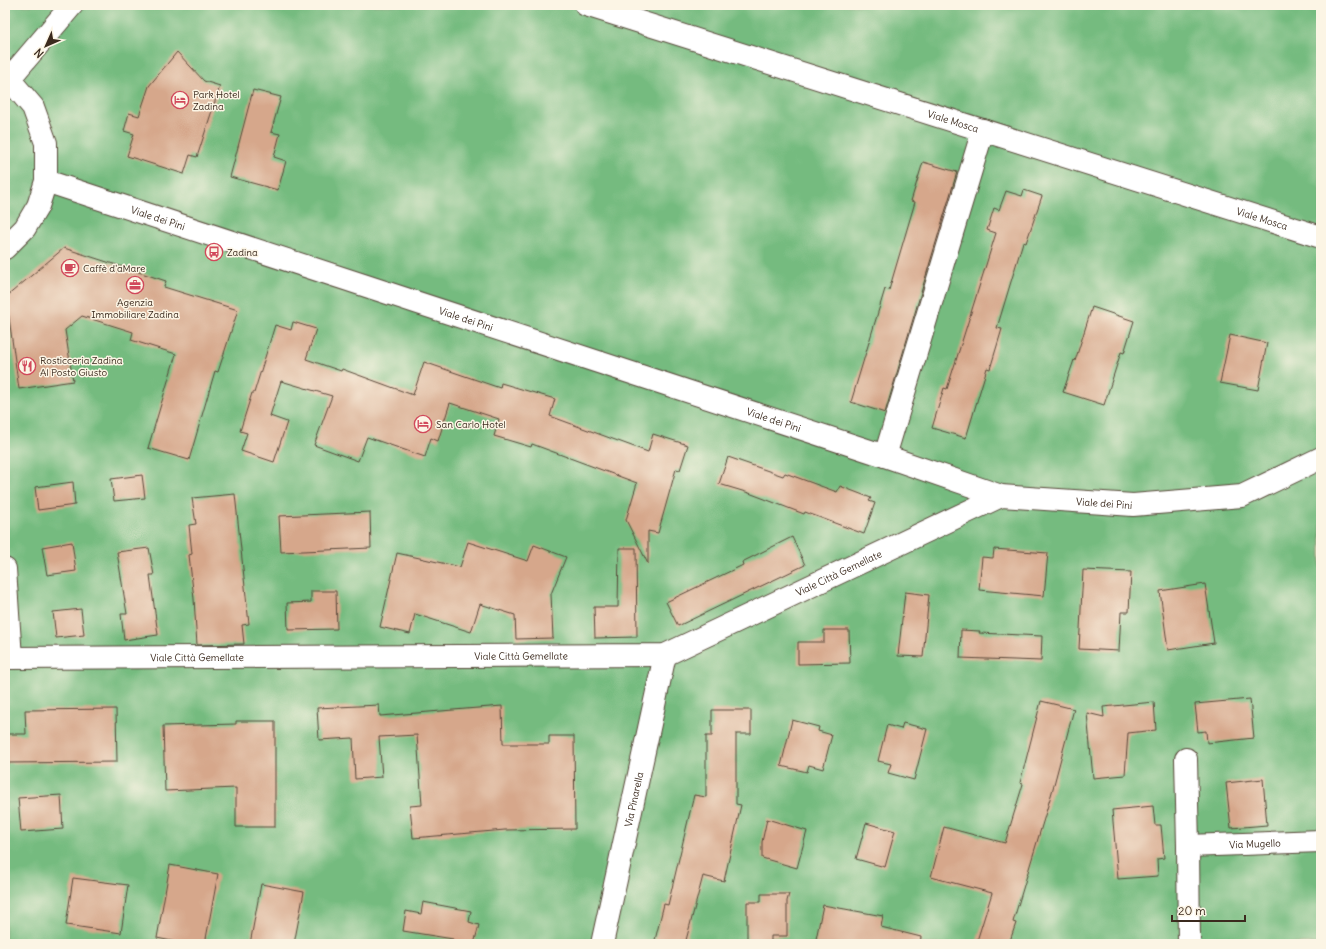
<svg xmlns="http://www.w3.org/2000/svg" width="1326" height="949" viewBox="0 0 1326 949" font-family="Delius,sans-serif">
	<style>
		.forest { fill: #74bb7f; stroke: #58724e }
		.building { fill: #d6a78b }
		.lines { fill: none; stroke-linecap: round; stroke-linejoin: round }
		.minor-casing { stroke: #564637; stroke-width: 24 }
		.tertiary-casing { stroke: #564637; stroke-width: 24 }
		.minor { stroke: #fff; stroke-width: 22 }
		.tertiary { stroke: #fff; stroke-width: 22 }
		.labels { text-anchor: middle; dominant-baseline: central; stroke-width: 3; stroke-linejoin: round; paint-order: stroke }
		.poi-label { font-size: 10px; fill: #3b2a1e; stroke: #fcf5e5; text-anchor: start }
		.street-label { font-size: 10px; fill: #3b2a1e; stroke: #fcf5e5 }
	</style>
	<rect width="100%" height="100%" fill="#fcf5e5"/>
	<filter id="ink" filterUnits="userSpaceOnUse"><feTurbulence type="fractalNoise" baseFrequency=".025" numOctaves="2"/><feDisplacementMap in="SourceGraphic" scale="8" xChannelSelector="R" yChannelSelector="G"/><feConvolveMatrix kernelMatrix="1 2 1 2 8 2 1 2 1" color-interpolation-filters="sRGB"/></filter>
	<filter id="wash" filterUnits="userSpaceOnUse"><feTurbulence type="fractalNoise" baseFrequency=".012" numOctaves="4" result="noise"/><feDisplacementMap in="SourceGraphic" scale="16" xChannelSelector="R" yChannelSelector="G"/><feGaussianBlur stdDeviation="0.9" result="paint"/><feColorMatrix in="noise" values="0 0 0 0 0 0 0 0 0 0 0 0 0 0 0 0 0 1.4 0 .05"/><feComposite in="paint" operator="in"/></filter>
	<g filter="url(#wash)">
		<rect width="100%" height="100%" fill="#eee4c4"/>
		<!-- forest -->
		<path class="forest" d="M 5,5 L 1321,5 L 1321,944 L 5,944 Z"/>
		<g id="blocks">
			<!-- building -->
			<path class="building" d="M 177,52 L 204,81 L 220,86 L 197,157 L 190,155 L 184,174 L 127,156 L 134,134 L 124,131 L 129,113 L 139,116 L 149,86 Z
				M 253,90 L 281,97 L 271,132 L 280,134 L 274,157 L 286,161 L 278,190 L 230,177 Z
				M 923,162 L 957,172 L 885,413 L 851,402 L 885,289 L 889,290 L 915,202 L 911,201 Z
				M 1024,190 L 1042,196 L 1026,243 L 1023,242 L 997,328 L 1002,329 L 990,369 L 987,368 L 966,438 L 932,428 L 944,388 L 947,389 L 996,233 L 987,230 L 994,208 L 999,210 L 1006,191 L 1022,196 Z
				M 64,248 L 166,281 L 164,287 L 238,310 L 218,372 L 215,371 L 189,460 L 148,448 L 176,354 L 131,340 L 133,332 L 82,316 L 65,330 L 73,381 L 19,389 L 6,297 Z
				M 1092,307 L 1134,321 L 1124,353 L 1121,352 L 1104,405 L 1063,392 L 1074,360 L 1075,361 Z
				M 293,322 L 316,329 L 306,359 L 341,371 L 342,369 L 413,395 L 424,362 L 500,388 L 501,383 L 555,399 L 550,416 L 648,452 L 653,434 L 688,445 L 680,470 L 676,469 L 658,533 L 648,531 L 648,564 L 626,520 L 637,483 L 532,444 L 531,447 L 494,436 L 499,419 L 450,403 L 438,441 L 431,438 L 425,457 L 367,437 L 358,461 L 314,445 L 332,396 L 281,381 L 270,416 L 287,422 L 274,462 L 241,451 L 247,433 L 240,431 L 252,393 L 254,393 L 275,325 L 291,330 Z
				M 1230,335 L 1267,343 L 1258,390 L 1220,383 Z
				M 728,457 L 783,476 L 785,473 L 837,492 L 840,486 L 871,498 L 869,501 L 875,503 L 864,534 L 805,512 L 804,514 L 749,493 L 719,484 Z
				M 142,475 L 145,498 L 114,501 L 111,479 Z
				M 73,482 L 75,505 L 38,510 L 35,487 Z
				M 235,494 L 249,624 L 242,625 L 244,644 L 197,645 L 194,599 L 189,555 L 192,554 L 189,525 L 196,524 L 192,498 Z
				M 370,512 L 371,548 L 281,552 L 279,516 Z
				M 792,537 L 805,565 L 678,626 L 666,602 L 743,565 L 742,562 Z
				M 72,542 L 76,571 L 47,575 L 42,547 Z
				M 468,542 L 528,561 L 534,545 L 566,557 L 551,594 L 553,638 L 516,639 L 515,615 L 480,604 L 471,632 L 415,614 L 410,634 L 380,627 L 397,553 L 460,567 Z
				M 149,548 L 154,575 L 150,575 L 158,635 L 124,640 L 121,614 L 127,614 L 117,552 Z
				M 619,548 L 636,548 L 637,637 L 595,638 L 594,607 L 618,607 Z
				M 994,549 L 1048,553 L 1044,596 L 979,590 L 982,557 L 993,558 Z
				M 1083,570 L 1131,572 L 1129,612 L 1121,612 L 1119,651 L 1079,649 Z
				M 1205,584 L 1214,643 L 1168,650 L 1160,591 Z
				M 311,591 L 336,591 L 337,629 L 288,630 L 287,603 L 311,602 Z
				M 905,592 L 929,595 L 923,657 L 898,656 Z
				M 81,609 L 84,635 L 56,638 L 53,612 Z
				M 824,630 L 849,630 L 850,663 L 798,664 L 798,642 L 824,642 Z
				M 961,630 L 980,631 L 979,633 L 1042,636 L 1041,661 L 960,658 Z
				M 1250,699 L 1254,738 L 1207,743 L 1206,731 L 1198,732 L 1195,704 Z
				M 1041,701 L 1074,709 L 1052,792 L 1013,922 L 1016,923 L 1009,944 L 976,944 L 992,893 L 931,877 L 944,827 L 1005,843 L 1023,784 L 1020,783 Z
				M 1154,702 L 1156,730 L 1128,733 L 1125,775 L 1093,778 L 1087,713 L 1104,717 L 1103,707 Z
				M 379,705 L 380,716 L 502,706 L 503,744 L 549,744 L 549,736 L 574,736 L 575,829 L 505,830 L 413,838 L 410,806 L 422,805 L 417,735 L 379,737 L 382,777 L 355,779 L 353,738 L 319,740 L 317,708 Z
				M 116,709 L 117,762 L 6,763 L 6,734 L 26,734 L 25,710 Z
				M 712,710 L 751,710 L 751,734 L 736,734 L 736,804 L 741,805 L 724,881 L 703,876 L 685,944 L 654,944 L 664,904 L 668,905 L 694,795 L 706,797 L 706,736 L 712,736 Z
				M 792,720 L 819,727 L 818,731 L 832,735 L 823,769 L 809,765 L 807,772 L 781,766 Z
				M 236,721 L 275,721 L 275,827 L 236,827 L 236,788 L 165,791 L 163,726 L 236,724 Z
				M 903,723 L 927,729 L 914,780 L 888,773 L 891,764 L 878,761 L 887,725 L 901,729 Z
				M 1263,779 L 1267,825 L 1231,828 L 1226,783 Z
				M 61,795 L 63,829 L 21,832 L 18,798 Z
				M 1153,806 L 1155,825 L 1161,825 L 1164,858 L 1157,859 L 1158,876 L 1118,879 L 1112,810 Z
				M 767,819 L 807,831 L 797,868 L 762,858 L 762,842 Z
				M 866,823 L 895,831 L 885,867 L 856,859 Z
				M 170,865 L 218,874 L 205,944 L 186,944 L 157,938 Z
				M 73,878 L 128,885 L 121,933 L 66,925 Z
				M 261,884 L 304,892 L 294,944 L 250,944 Z
				M 761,894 L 789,894 L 787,901 L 787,936 L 771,936 L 771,944 L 747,944 L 747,902 L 761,902 Z
				M 423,902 L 471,911 L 469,922 L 479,925 L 474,944 L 452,944 L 453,939 L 403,931 L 406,911 L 421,914 Z
				M 823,905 L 883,916 L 881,927 L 921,937 L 920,944 L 815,944 Z"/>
		</g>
	</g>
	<g filter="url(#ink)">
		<use href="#blocks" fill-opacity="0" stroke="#564637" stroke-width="1"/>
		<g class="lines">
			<defs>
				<g id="minor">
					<path id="s1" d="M 586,5 L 1321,237"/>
					<path d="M 5,76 L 9,79 L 33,107 L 46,143 L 46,181 L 38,206 L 32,216 L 25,228 L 5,248"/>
					<path d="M 9,79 L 72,5"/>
					<path id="s2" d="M 46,181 L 885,456 L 1001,496 L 1133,505 L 1242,496 L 1321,458"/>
					<path d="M 885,456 L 983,130"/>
					<path d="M 5,569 L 11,658"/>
					<path id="s3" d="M 5,658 L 665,655 L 1001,496"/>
					<path d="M 1186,759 L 1188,846 L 1189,944"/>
					<path id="s4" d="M 1188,846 L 1321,841"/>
				</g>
				<g id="tertiary">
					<path id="s5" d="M 602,944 L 665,655"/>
				</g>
			</defs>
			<!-- minor casing -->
			<use href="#minor" class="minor-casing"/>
			<!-- tertiary casing -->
			<use href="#tertiary" class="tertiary-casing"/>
			<!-- minor -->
			<use href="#minor" class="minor"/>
			<!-- tertiary -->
			<use href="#tertiary" class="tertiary"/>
		</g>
	</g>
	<!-- icons -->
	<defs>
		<symbol id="hotel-ring" viewBox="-11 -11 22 22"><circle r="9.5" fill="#fcf5e5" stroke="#d1495b" stroke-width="1.5"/><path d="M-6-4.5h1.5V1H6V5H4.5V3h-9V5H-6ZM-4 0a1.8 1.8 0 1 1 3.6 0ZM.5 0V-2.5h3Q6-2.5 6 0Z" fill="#d1495b"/></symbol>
		<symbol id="bus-ring" viewBox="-11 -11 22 22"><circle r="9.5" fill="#fcf5e5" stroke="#d1495b" stroke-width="1.5"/><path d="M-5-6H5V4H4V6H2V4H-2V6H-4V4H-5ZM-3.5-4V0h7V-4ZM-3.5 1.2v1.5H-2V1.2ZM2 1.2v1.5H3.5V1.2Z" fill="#d1495b"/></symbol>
		<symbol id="cafe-ring" viewBox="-11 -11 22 22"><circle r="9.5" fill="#fcf5e5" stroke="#d1495b" stroke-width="1.5"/><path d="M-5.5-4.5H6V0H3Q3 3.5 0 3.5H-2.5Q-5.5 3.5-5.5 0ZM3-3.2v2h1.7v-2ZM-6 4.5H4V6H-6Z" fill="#d1495b"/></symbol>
		<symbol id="office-ring" viewBox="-11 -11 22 22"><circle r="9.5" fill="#fcf5e5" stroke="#d1495b" stroke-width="1.5"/><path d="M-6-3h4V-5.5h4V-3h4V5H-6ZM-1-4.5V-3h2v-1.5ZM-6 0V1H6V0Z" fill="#d1495b"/></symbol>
		<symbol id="restaurant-ring" viewBox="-11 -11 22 22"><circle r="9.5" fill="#fcf5e5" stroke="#d1495b" stroke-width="1.5"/><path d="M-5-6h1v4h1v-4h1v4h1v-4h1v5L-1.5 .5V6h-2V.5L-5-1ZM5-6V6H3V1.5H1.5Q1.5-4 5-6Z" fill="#d1495b"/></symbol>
	</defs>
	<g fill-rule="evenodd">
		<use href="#hotel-ring" x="170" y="90" width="20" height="20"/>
		<use href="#bus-ring" x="204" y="242" width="20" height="20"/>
		<use href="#cafe-ring" x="60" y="258" width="20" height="20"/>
		<use href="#office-ring" x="125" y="275" width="20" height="20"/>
		<use href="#restaurant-ring" x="17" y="356" width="20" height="20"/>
		<use href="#hotel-ring" x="413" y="414" width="20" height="20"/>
	</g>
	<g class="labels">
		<!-- poi labels -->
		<g class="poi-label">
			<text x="193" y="94">Park Hotel<tspan x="193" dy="12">Zadina</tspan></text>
			<text x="227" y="252">Zadina</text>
			<text x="83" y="268">Caffè d'aMare</text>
			<text x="135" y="302" text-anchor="middle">Agenzia<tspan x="135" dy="12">Immobiliare Zadina</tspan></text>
			<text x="40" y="360">Rosticceria Zadina<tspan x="40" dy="12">Al Posto Giusto</tspan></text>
			<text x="436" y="424">San Carlo Hotel</text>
		</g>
		<!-- street labels -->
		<g class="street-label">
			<text stroke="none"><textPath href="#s1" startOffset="385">Viale Mosca</textPath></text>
			<text stroke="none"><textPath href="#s2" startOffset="118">Viale dei Pini</textPath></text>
			<text stroke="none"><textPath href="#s1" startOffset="709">Viale Mosca</textPath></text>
			<text stroke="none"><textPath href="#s2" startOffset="442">Viale dei Pini</textPath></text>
			<text stroke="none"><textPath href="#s2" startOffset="766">Viale dei Pini</textPath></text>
			<text stroke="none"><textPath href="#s2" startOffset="1109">Viale dei Pini</textPath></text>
			<text stroke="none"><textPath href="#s3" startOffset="852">Viale Città Gemellate</textPath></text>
			<text stroke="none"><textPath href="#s3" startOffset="516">Viale Città Gemellate</textPath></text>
			<text stroke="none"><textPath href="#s3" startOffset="192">Viale Città Gemellate</textPath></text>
			<text stroke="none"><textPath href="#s5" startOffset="148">Via Pinarella</textPath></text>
			<text stroke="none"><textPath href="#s4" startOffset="67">Via Mugello</textPath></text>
		</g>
	</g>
	<!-- margin -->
	<rect width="1326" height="949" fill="none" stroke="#fcf5e5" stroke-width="20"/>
	<!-- north arrow -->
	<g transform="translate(46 46) rotate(225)" stroke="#fcf5e5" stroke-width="3" paint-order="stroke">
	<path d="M0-3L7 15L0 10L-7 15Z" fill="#3b2a1e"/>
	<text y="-6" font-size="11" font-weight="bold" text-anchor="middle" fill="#3b2a1e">N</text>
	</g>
	<!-- scale -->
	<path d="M1172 915v6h73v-6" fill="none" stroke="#3b2a1e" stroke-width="2"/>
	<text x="1178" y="915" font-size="12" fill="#3b2a1e" stroke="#fcf5e5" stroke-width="3" paint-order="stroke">20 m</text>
</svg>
